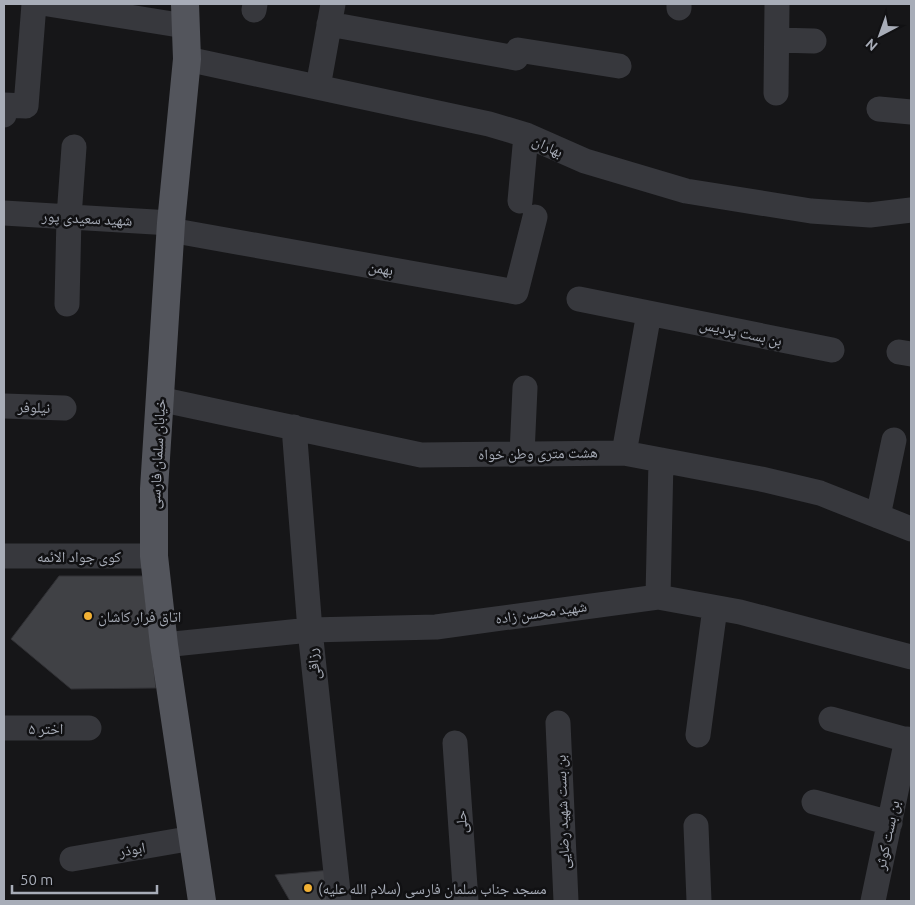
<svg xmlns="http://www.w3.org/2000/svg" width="915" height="905" viewBox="0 0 915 905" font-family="Ubuntu,'Noto Naskh Arabic',sans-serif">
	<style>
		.building { fill: #404145; stroke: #303034 }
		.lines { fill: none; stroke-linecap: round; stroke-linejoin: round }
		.minor { stroke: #37383d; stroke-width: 25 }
		.major { stroke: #53555c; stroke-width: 28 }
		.poi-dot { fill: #f2b134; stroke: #111113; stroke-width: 2 }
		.labels { text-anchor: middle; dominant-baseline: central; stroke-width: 5; stroke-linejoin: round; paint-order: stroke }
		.street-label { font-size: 15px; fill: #a8adb8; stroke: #111113 }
		.poi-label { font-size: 15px; fill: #a8adb8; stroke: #111113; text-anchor: start }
	</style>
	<rect width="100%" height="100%" fill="#161618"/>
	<!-- building -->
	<path class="building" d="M 59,576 L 143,576 L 156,688 L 71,689 L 11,639 Z
		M 331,870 L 334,901 L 290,901 L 275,875 Z"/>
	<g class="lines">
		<!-- minor -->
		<path class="minor" d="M 48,4 L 185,26
			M 679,4 L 679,8
			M 254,10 L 255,4
			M 329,24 L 516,58 L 518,50 L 619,66
			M 777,40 L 814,41
			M 187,59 L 489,124 L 526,135 L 585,161 L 686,191 L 811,211 L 870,215 L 911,210
			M 318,87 L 333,4
			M 776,93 L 777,4
			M 879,109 L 911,112
			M 4,115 L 4,105 L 26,106 L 34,4
			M 520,201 L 526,135
			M 4,213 L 171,223
			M 170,230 L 516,292 L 535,217
			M 579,299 L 832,350
			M 67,304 L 69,217 L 74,147
			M 899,352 L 911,354
			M 159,399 L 421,455 L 624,453 L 761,479 L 820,493 L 911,529
			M 4,406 L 64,408
			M 294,427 L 310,630 L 339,901
			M 624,453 L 649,313
			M 522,454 L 525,388
			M 878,516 L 894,440
			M 4,556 L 154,556
			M 658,597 L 661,460
			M 164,645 L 310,630 L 436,627 L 658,597 L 740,612 L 911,657
			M 831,719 L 911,741
			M 558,723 L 566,901
			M 4,728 L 89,728
			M 698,735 L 715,608
			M 455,743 L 466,901
			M 814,802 L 890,823
			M 696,826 L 699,901
			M 72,859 L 193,838
			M 873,901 L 907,739"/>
		<!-- major -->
		<path class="major" d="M 185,4 L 187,59 L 171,223 L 154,489 L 154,556 L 164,645 L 202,901"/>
	</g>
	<!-- markers -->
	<g class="poi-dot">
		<circle cx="88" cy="616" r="5"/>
		<circle cx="308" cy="888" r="5"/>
	</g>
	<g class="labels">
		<!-- street labels -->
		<g class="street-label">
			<text transform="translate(548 146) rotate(25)">بهاران</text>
			<text transform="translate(87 218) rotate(3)">شهید سعیدی پور</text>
			<text transform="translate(381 268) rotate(10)">بهمن</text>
			<text transform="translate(741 332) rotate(12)">بن بست پردیس</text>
			<text transform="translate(34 407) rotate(2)">نیلوفر</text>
			<text transform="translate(538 453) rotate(-1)">هشت متری وطن خواه</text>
			<text transform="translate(157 454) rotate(-87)">خیابان سلمان فارسی</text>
			<text x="79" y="556">کوی جواد الائمه</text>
			<text transform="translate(541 612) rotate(-8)">شهید محسن زاده</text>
			<text transform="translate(313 664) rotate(-96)">رزاقی</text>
			<text x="46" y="728">اختر ۵</text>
			<text transform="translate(562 812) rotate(-92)">بن بست شهید رضایی</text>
			<text transform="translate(461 822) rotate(-94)">حلی</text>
			<text transform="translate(887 835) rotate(-78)">بن بست کوثر</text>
			<text transform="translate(132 849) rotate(-10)">ابوذر</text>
		</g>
		<!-- poi labels -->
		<g class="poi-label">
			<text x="98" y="616">اتاق فرار کاشان</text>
			<text x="318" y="888">مسجد جناب سلمان فارسی (سلام الله علیه)</text>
		</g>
	</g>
	<!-- border -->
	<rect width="915" height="905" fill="none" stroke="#a8adb8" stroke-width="10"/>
	<!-- north arrow -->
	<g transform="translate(880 35) rotate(221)" stroke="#111113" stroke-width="4" paint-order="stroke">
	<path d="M0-4L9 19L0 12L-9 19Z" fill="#a8adb8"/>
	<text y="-8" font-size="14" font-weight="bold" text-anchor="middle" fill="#a8adb8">N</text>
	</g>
	<!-- scale -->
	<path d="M12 885v8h145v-8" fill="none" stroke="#a8adb8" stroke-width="2.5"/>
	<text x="20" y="885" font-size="15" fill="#a8adb8" stroke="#111113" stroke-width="4" paint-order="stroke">50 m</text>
</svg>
